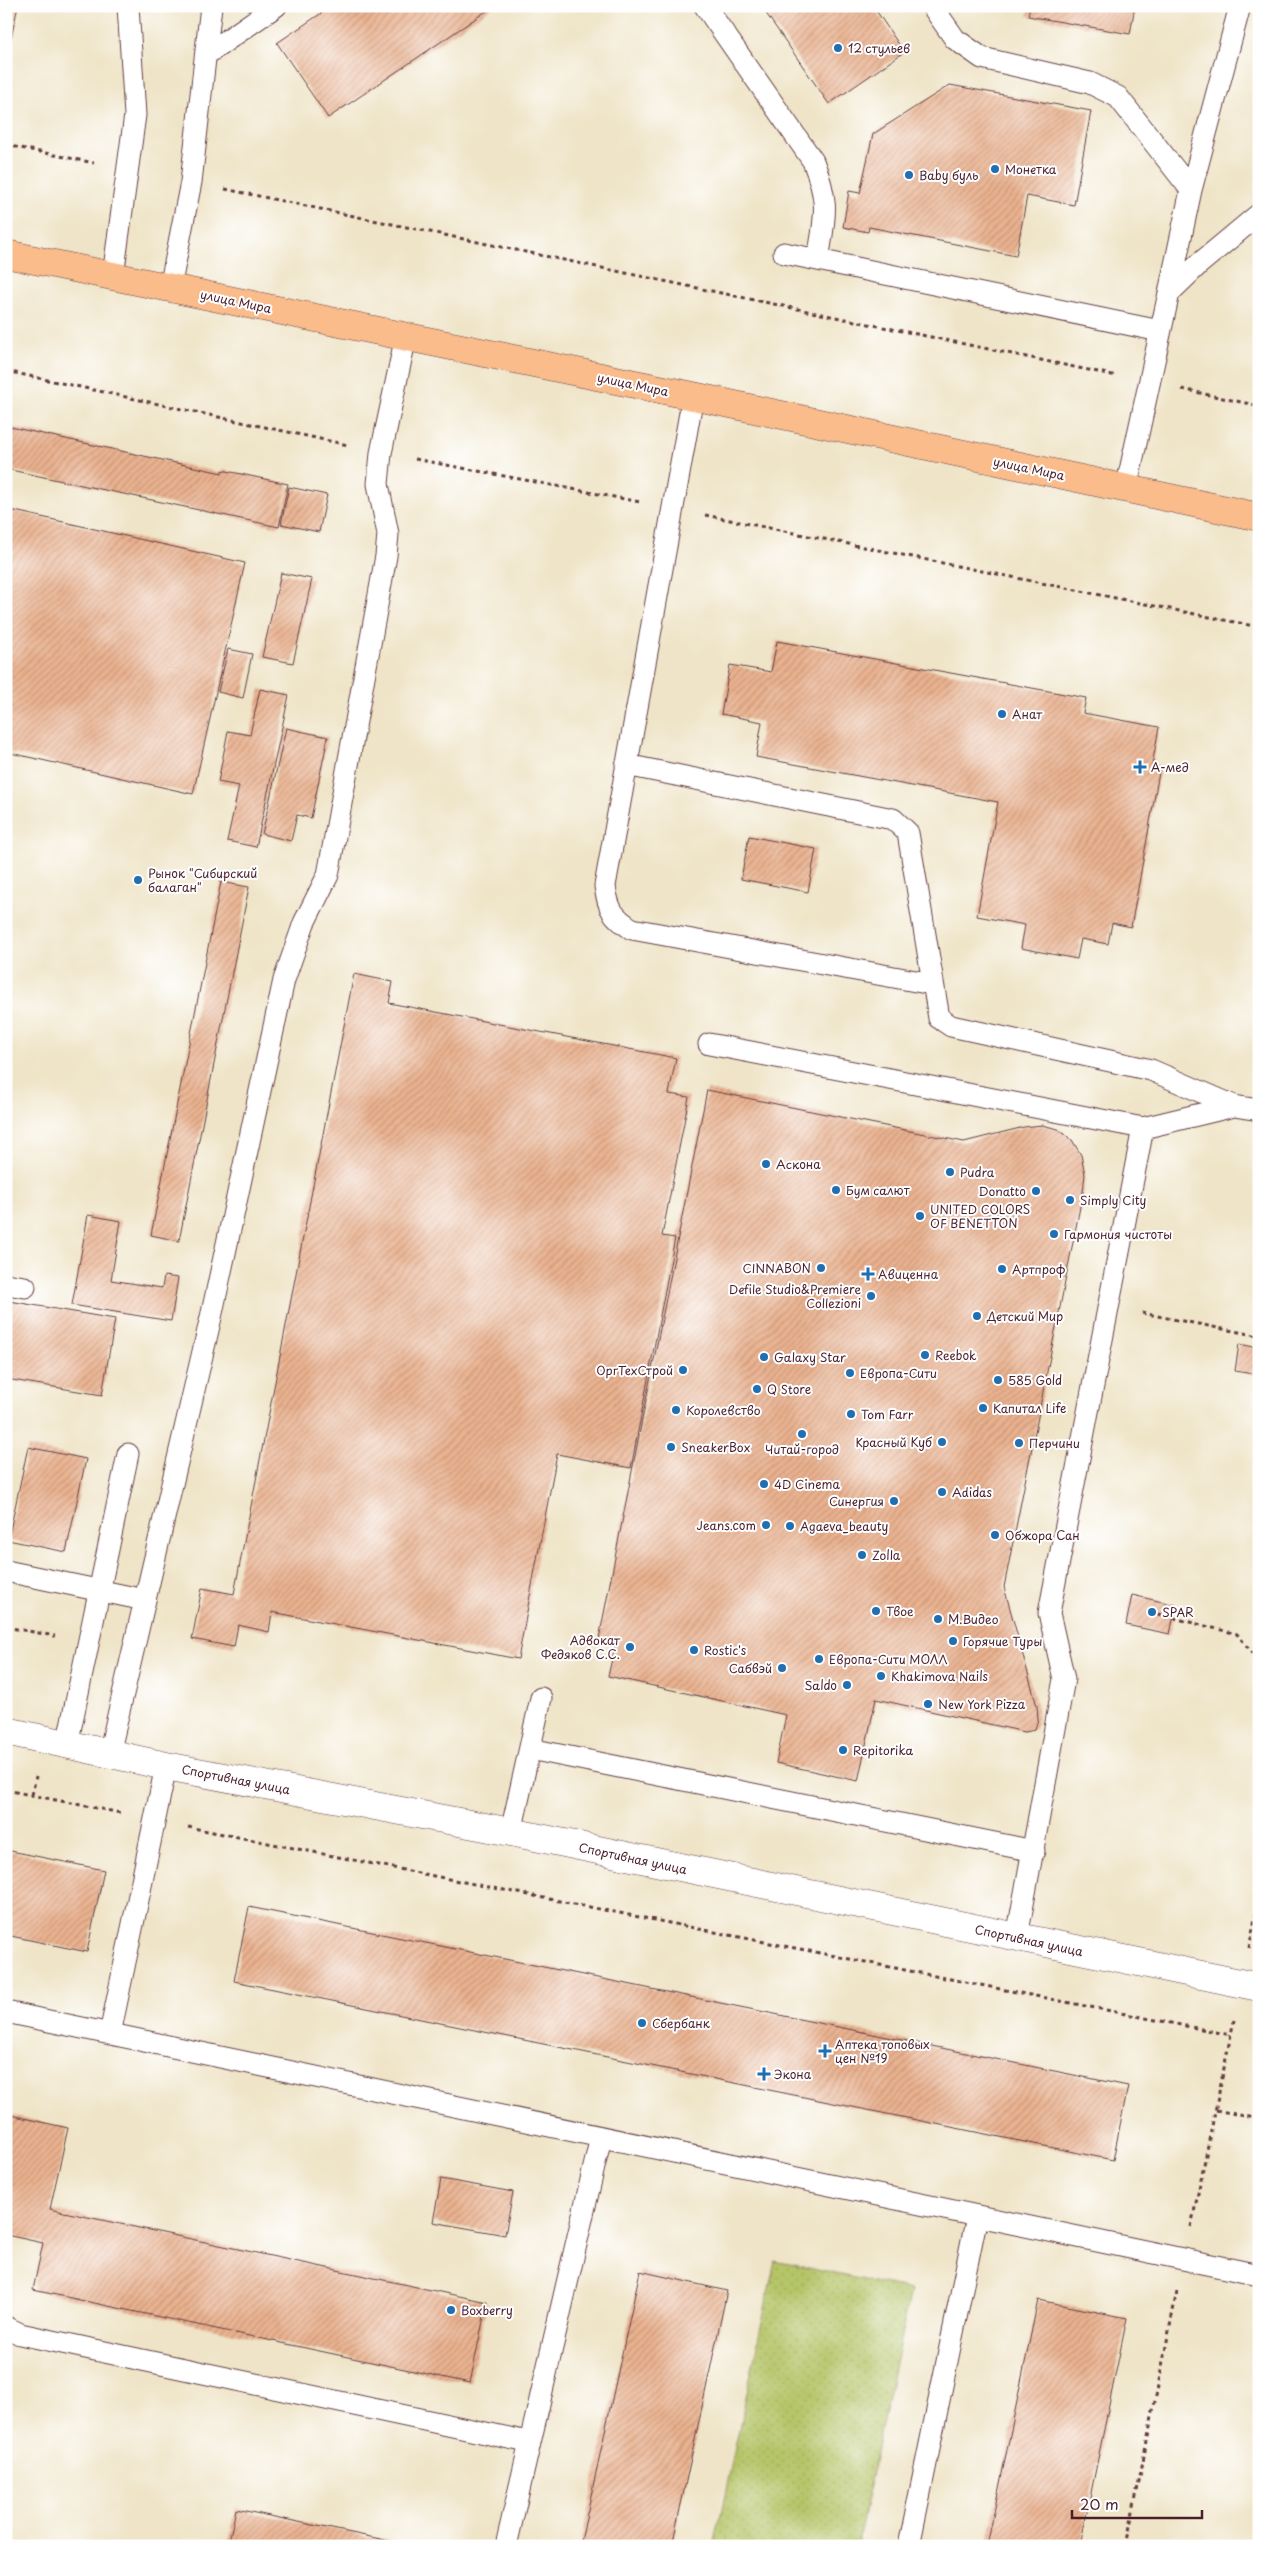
<svg xmlns="http://www.w3.org/2000/svg" width="1265" height="2552" viewBox="0 0 1265 2552" font-family="'Playpen Sans',sans-serif">
	<style>
		.park { fill: url(#park-dots); stroke: #80724a }
		.building { fill: url(#building-hatch) }
		.lines { fill: none; stroke-linecap: round; stroke-linejoin: round }
		.service-casing { stroke: #633d42; stroke-width: 23 }
		.tertiary-casing { stroke: #633d42; stroke-width: 29 }
		.primary-casing { stroke: #633d42; stroke-width: 29 }
		.path { stroke: #633d42; stroke-width: 3; stroke-dasharray: 4 4; stroke-linecap: butt }
		.service { stroke: #fff; stroke-width: 21 }
		.tertiary { stroke: #fff; stroke-width: 28 }
		.primary { stroke: #fabc8b; stroke-width: 28 }
		.poi-dot { fill: #1f6fb2; stroke: #fff; stroke-width: 2 }
		.labels { text-anchor: middle; dominant-baseline: central; stroke-width: 4; stroke-linejoin: round; paint-order: stroke }
		.poi-label { font-size: 12px; fill: #4a1f2b; stroke: #fff; text-anchor: start }
		.street-label { font-size: 12px; fill: #4a1f2b; stroke: #fff }
	</style>
	<defs>
		<pattern id="park-dots" width="8" height="8" patternUnits="userSpaceOnUse" patternTransform="scale(1.25)"><rect width="8" height="8" fill="#b5c568"/><path d="M2 2h.1M6 6h.1" fill="none" stroke="#9da95a" stroke-width="1.8" stroke-linecap="round"/></pattern>
		<pattern id="building-hatch" width="6" height="6" patternUnits="userSpaceOnUse" patternTransform="scale(1.25)"><rect width="6" height="6" fill="#ebb390"/><path d="M-1 1l2-2M0 6l6-6M5 7l2-2" fill="none" stroke="#c09176"/></pattern>
	</defs>
	<rect width="100%" height="100%" fill="#fff"/>
	<filter id="ink" filterUnits="userSpaceOnUse"><feTurbulence type="fractalNoise" baseFrequency=".02" numOctaves="2"/><feDisplacementMap in="SourceGraphic" scale="10" xChannelSelector="R" yChannelSelector="G"/><feConvolveMatrix kernelMatrix="1 2 1 2 8 2 1 2 1" color-interpolation-filters="sRGB"/></filter>
	<filter id="wash" filterUnits="userSpaceOnUse"><feTurbulence type="fractalNoise" baseFrequency=".0096" numOctaves="4" result="noise"/><feDisplacementMap in="SourceGraphic" scale="20" xChannelSelector="R" yChannelSelector="G"/><feGaussianBlur stdDeviation="1.12" result="paint"/><feColorMatrix in="noise" values="0 0 0 0 0 0 0 0 0 0 0 0 0 0 0 0 0 1.4 0 .05"/><feComposite in="paint" operator="in"/></filter>
	<g filter="url(#wash)">
		<rect width="100%" height="100%" fill="#efe4c7"/>
		<!-- park -->
		<path class="park" d="M 775,2261 L 911,2290 L 856,2546 L 714,2546 Z"/>
		<g id="blocks">
			<!-- building -->
			<path class="building" d="M 6,6 L 18,6 L 10,43 L 6,43 Z
				M 332,6 L 494,6 L 328,118 L 277,43 Z
				M 761,6 L 873,6 L 904,52 L 829,104 Z
				M 1030,6 L 1135,6 L 1130,34 L 1028,16 Z
				M 950,85 L 1091,111 L 1074,205 L 1027,196 L 1016,256 L 869,227 L 868,232 L 843,227 L 849,191 L 860,193 L 873,134 Z
				M 6,426 L 222,473 L 222,470 L 288,484 L 279,527 L 6,469 Z
				M 289,487 L 327,495 L 319,532 L 281,524 Z
				M 6,509 L 245,563 L 193,794 L 6,752 Z
				M 281,573 L 312,579 L 293,663 L 262,657 Z
				M 777,641 L 1086,698 L 1083,713 L 1159,727 L 1152,766 L 1160,767 L 1131,927 L 1112,923 L 1108,944 L 1081,939 L 1077,959 L 1021,948 L 1025,925 L 977,916 L 998,802 L 756,757 L 762,722 L 721,714 L 730,665 L 771,672 Z
				M 228,649 L 252,654 L 243,698 L 218,692 Z
				M 260,689 L 289,695 L 256,847 L 227,841 L 239,786 L 218,782 L 228,731 L 250,735 Z
				M 286,728 L 328,737 L 311,818 L 297,815 L 291,841 L 262,834 Z
				M 749,836 L 816,849 L 808,892 L 741,879 Z
				M 221,882 L 249,887 L 179,1241 L 151,1235 Z
				M 354,974 L 393,982 L 389,1003 L 676,1058 L 669,1094 L 689,1097 L 662,1236 L 675,1238 L 631,1468 L 557,1454 L 518,1659 L 272,1612 L 269,1632 L 238,1625 L 234,1647 L 192,1639 L 202,1588 L 234,1594 Z
				M 707,1090 L 964,1142 L 1024,1127 L 1042,1125 L 1058,1129 L 1072,1140 L 1081,1155 L 1085,1174 L 1083,1192 L 1004,1587 L 1037,1706 L 1038,1719 L 1035,1729 L 1030,1731 L 1025,1732 L 876,1699 L 858,1781 L 776,1763 L 786,1715 L 608,1676 L 616,1642 L 599,1639 Z
				M 88,1215 L 121,1221 L 111,1280 L 162,1288 L 164,1276 L 178,1278 L 171,1321 L 72,1305 Z
				M 9,1301 L 115,1319 L 102,1395 L 6,1379 L 6,1317 Z
				M 1239,1344 L 1259,1348 L 1259,1375 L 1235,1371 Z
				M 28,1447 L 86,1459 L 66,1552 L 8,1540 Z
				M 1132,1595 L 1176,1605 L 1170,1634 L 1126,1625 Z
				M 6,1850 L 104,1870 L 87,1952 L 6,1935 Z
				M 249,1907 L 1128,2086 L 1113,2160 L 234,1981 Z
				M 6,2114 L 68,2128 L 50,2209 L 487,2302 L 470,2383 L 33,2290 L 43,2243 L 6,2235 Z
				M 441,2179 L 513,2192 L 505,2235 L 433,2222 Z
				M 640,2271 L 727,2291 L 672,2546 L 580,2546 Z
				M 1038,2300 L 1127,2318 L 1080,2546 L 987,2546 Z
				M 236,2509 L 409,2545 L 409,2546 L 228,2546 Z"/>
		</g>
	</g>
	<g filter="url(#ink)">
		<use href="#blocks" fill-opacity="0" stroke="#633d42" stroke-width="1"/>
		<g class="lines">
			<defs>
				<path id="service" d="M 705,6 L 813,161 C 830,204 825,216 818,260
					M 932,6 L 955,39 L 982,58 L 1090,83 L 1118,97 L 1191,190 L 1169,293
					M 207,54 L 276,6
					M 1191,190 L 1240,6
					M 784,253 L 1160,331
					M 113,276 L 135,115 L 128,6
					M 170,288 L 191,182 L 211,6
					M 693,396 L 605,886 C 608,909 613,917 632,929 L 932,984
					M 1126,489 L 1169,293 L 1199,264 L 1259,214
					M 626,765 L 893,819 L 908,833 L 939,1018 L 951,1026 L 1151,1070 L 1234,1106 L 1259,1110
					M 709,1044 L 1143,1128
					M 6,1284 L 25,1287
					M 6,1571 L 145,1600
					M 67,1745 L 128,1454
					M 530,1749 L 1034,1851
					M 109,1754 L 212,1313 L 284,980 L 304,923 L 328,875 L 386,556 L 388,534 L 378,484 L 381,453 L 406,336
					M 511,1832 L 541,1698
					M 1017,1937 L 1064,1679 L 1049,1613 L 1143,1128 L 1234,1106
					M 6,2012 L 1259,2275
					M 110,2034 L 166,1766
					M 6,2327 L 20,2334 L 528,2442
					M 506,2546 L 601,2137
					M 909,2546 L 977,2216"/>
				<path id="tertiary" d="M 6,1731 L 166,1766 L 511,1832 L 1259,1987"/>
				<path id="primary" d="M 6,254 L 693,396 L 1259,517"/>
			</defs>
			<!-- service casing -->
			<use href="#service" class="service-casing"/>
			<!-- tertiary casing -->
			<use href="#tertiary" class="tertiary-casing"/>
			<!-- primary casing -->
			<use href="#primary" class="primary-casing"/>
			<!-- path -->
			<path class="path" d="M 6,145 L 94,163
				M 225,189 L 1117,376
				M 6,371 L 348,445
				M 1182,389 L 1259,406
				M 415,459 L 640,502
				M 705,515 L 1259,627
				M 1142,1313 L 1259,1336
				M 1150,1612 L 1237,1634 L 1259,1661
				M 6,1627 L 55,1636
				M 6,1790 L 121,1813
				M 32,1795 L 36,1776
				M 188,1827 L 1231,2035
				M 1249,1948 L 1259,1899
				M 1216,2110 L 1259,2119
				M 1191,2227 L 1234,2020
				M 1126,2546 L 1177,2291"/>
			<!-- service -->
			<use href="#service" class="service"/>
			<!-- tertiary -->
			<use href="#tertiary" class="tertiary"/>
			<!-- primary -->
			<use href="#primary" class="primary"/>
		</g>
	</g>
	<!-- markers -->
	<g class="poi-dot">
		<circle cx="838" cy="48" r="5"/>
		<circle cx="995" cy="169" r="5"/>
		<circle cx="909" cy="175" r="5"/>
		<circle cx="1002" cy="714" r="5"/>
		<path d="M1137.5 759.5h5v5h5v5h-5v5h-5v-5h-5v-5h5z"/>
		<circle cx="138" cy="880" r="5"/>
		<circle cx="766" cy="1164" r="5"/>
		<circle cx="950" cy="1172" r="5"/>
		<circle cx="836" cy="1190" r="5"/>
		<circle cx="1036" cy="1191" r="5"/>
		<circle cx="1070" cy="1200" r="5"/>
		<circle cx="920" cy="1216" r="5"/>
		<circle cx="1054" cy="1234" r="5"/>
		<circle cx="821" cy="1268" r="5"/>
		<circle cx="1002" cy="1269" r="5"/>
		<path d="M865.5 1266.5h5v5h5v5h-5v5h-5v-5h-5v-5h5z"/>
		<circle cx="871" cy="1296" r="5"/>
		<circle cx="977" cy="1316" r="5"/>
		<circle cx="925" cy="1355" r="5"/>
		<circle cx="764" cy="1357" r="5"/>
		<circle cx="683" cy="1370" r="5"/>
		<circle cx="850" cy="1373" r="5"/>
		<circle cx="998" cy="1380" r="5"/>
		<circle cx="757" cy="1389" r="5"/>
		<circle cx="983" cy="1408" r="5"/>
		<circle cx="676" cy="1410" r="5"/>
		<circle cx="851" cy="1414" r="5"/>
		<circle cx="802" cy="1434" r="5"/>
		<circle cx="942" cy="1442" r="5"/>
		<circle cx="1019" cy="1443" r="5"/>
		<circle cx="671" cy="1447" r="5"/>
		<circle cx="764" cy="1484" r="5"/>
		<circle cx="942" cy="1492" r="5"/>
		<circle cx="894" cy="1501" r="5"/>
		<circle cx="766" cy="1525" r="5"/>
		<circle cx="790" cy="1526" r="5"/>
		<circle cx="995" cy="1535" r="5"/>
		<circle cx="862" cy="1555" r="5"/>
		<circle cx="876" cy="1611" r="5"/>
		<circle cx="1152" cy="1612" r="5"/>
		<circle cx="938" cy="1619" r="5"/>
		<circle cx="953" cy="1641" r="5"/>
		<circle cx="630" cy="1647" r="5"/>
		<circle cx="694" cy="1650" r="5"/>
		<circle cx="819" cy="1659" r="5"/>
		<circle cx="782" cy="1668" r="5"/>
		<circle cx="881" cy="1676" r="5"/>
		<circle cx="847" cy="1685" r="5"/>
		<circle cx="928" cy="1704" r="5"/>
		<circle cx="843" cy="1750" r="5"/>
		<circle cx="642" cy="2023" r="5"/>
		<path d="M822.5 2043.5h5v5h5v5h-5v5h-5v-5h-5v-5h5z"/>
		<path d="M761.5 2066.5h5v5h5v5h-5v5h-5v-5h-5v-5h5z"/>
		<circle cx="451" cy="2310" r="5"/>
	</g>
	<g class="labels">
		<!-- poi labels -->
		<g class="poi-label">
			<text x="848" y="48">12 стульев</text>
			<text x="1005" y="169">Монетка</text>
			<text x="919" y="175">Baby буль</text>
			<text x="1012" y="714">Анат</text>
			<text x="1151" y="767">А-мед</text>
			<text x="148" y="873">Рынок "Сибирский<tspan x="148" dy="14">балаган"</tspan></text>
			<text x="776" y="1164">Аскона</text>
			<text x="960" y="1172">Pudra</text>
			<text x="846" y="1190">Бум салют</text>
			<text x="1026" y="1191" text-anchor="end">Donatto</text>
			<text x="1080" y="1200">Simply City</text>
			<text x="930" y="1209">UNITED COLORS<tspan x="930" dy="14">OF BENETTON</tspan></text>
			<text x="1064" y="1234">Гармония чистоты</text>
			<text x="811" y="1268" text-anchor="end">CINNABON</text>
			<text x="1012" y="1269">Артпроф</text>
			<text x="878" y="1274">Авиценна</text>
			<text x="861" y="1289" text-anchor="end">Defile Studio&amp;Premiere<tspan x="861" dy="14">Collezioni</tspan></text>
			<text x="987" y="1316">Детский Мир</text>
			<text x="935" y="1355">Reebok</text>
			<text x="774" y="1357">Galaxy Star</text>
			<text x="673" y="1370" text-anchor="end">ОргТехСтрой</text>
			<text x="860" y="1373">Европа-Сити</text>
			<text x="1008" y="1380">585 Gold</text>
			<text x="767" y="1389">Q Store</text>
			<text x="993" y="1408">Капитал Life</text>
			<text x="686" y="1410">Королевство</text>
			<text x="861" y="1414">Tom Farr</text>
			<text x="932" y="1442" text-anchor="end">Красный Куб</text>
			<text x="1029" y="1443">Перчини</text>
			<text x="681" y="1447">SneakerBox</text>
			<text x="802" y="1449" text-anchor="middle">Читай-город</text>
			<text x="774" y="1484">4D Cinema</text>
			<text x="952" y="1492">Adidas</text>
			<text x="884" y="1501" text-anchor="end">Синергия</text>
			<text x="756" y="1525" text-anchor="end">Jeans.com</text>
			<text x="800" y="1526">Agaeva_beauty</text>
			<text x="1005" y="1535">Обжора Сан</text>
			<text x="872" y="1555">Zolla</text>
			<text x="886" y="1611">Твое</text>
			<text x="1162" y="1612">SPAR</text>
			<text x="948" y="1619">М.Видео</text>
			<text x="620" y="1640" text-anchor="end">Адвокат<tspan x="620" dy="14">Федяков С.С.</tspan></text>
			<text x="963" y="1641">Горячие Туры</text>
			<text x="704" y="1650">Rostic's</text>
			<text x="829" y="1659">Европа-Сити МОЛЛ</text>
			<text x="772" y="1668" text-anchor="end">Сабвэй</text>
			<text x="891" y="1676">Khakimova Nails</text>
			<text x="837" y="1685" text-anchor="end">Saldo</text>
			<text x="938" y="1704">New York Pizza</text>
			<text x="853" y="1750">Repitorika</text>
			<text x="652" y="2023">Сбербанк</text>
			<text x="835" y="2044">Аптека топовых<tspan x="835" dy="14">цен №19</tspan></text>
			<text x="774" y="2074">Экона</text>
			<text x="461" y="2310">Boxberry</text>
		</g>
		<!-- street labels -->
		<g class="street-label">
			<text transform="translate(236 301) rotate(12)">улица Мира</text>
			<text transform="translate(633 384) rotate(12)">улица Мира</text>
			<text transform="translate(1029 468) rotate(12)">улица Мира</text>
			<text transform="translate(236 1779) rotate(11)">Спортивная улица</text>
			<text transform="translate(633 1858) rotate(12)">Спортивная улица</text>
			<text transform="translate(1029 1940) rotate(12)">Спортивная улица</text>
		</g>
	</g>
	<!-- margin -->
	<rect width="1265" height="2552" fill="none" stroke="#fff" stroke-width="25"/>
	<!-- scale -->
	<path d="M1072 2510v8h130v-8" fill="none" stroke="#4a1f2b" stroke-width="2.5"/>
	<text x="1080" y="2510" font-size="15" fill="#4a1f2b" stroke="#ffffff" stroke-width="4" paint-order="stroke">20 m</text>
</svg>
